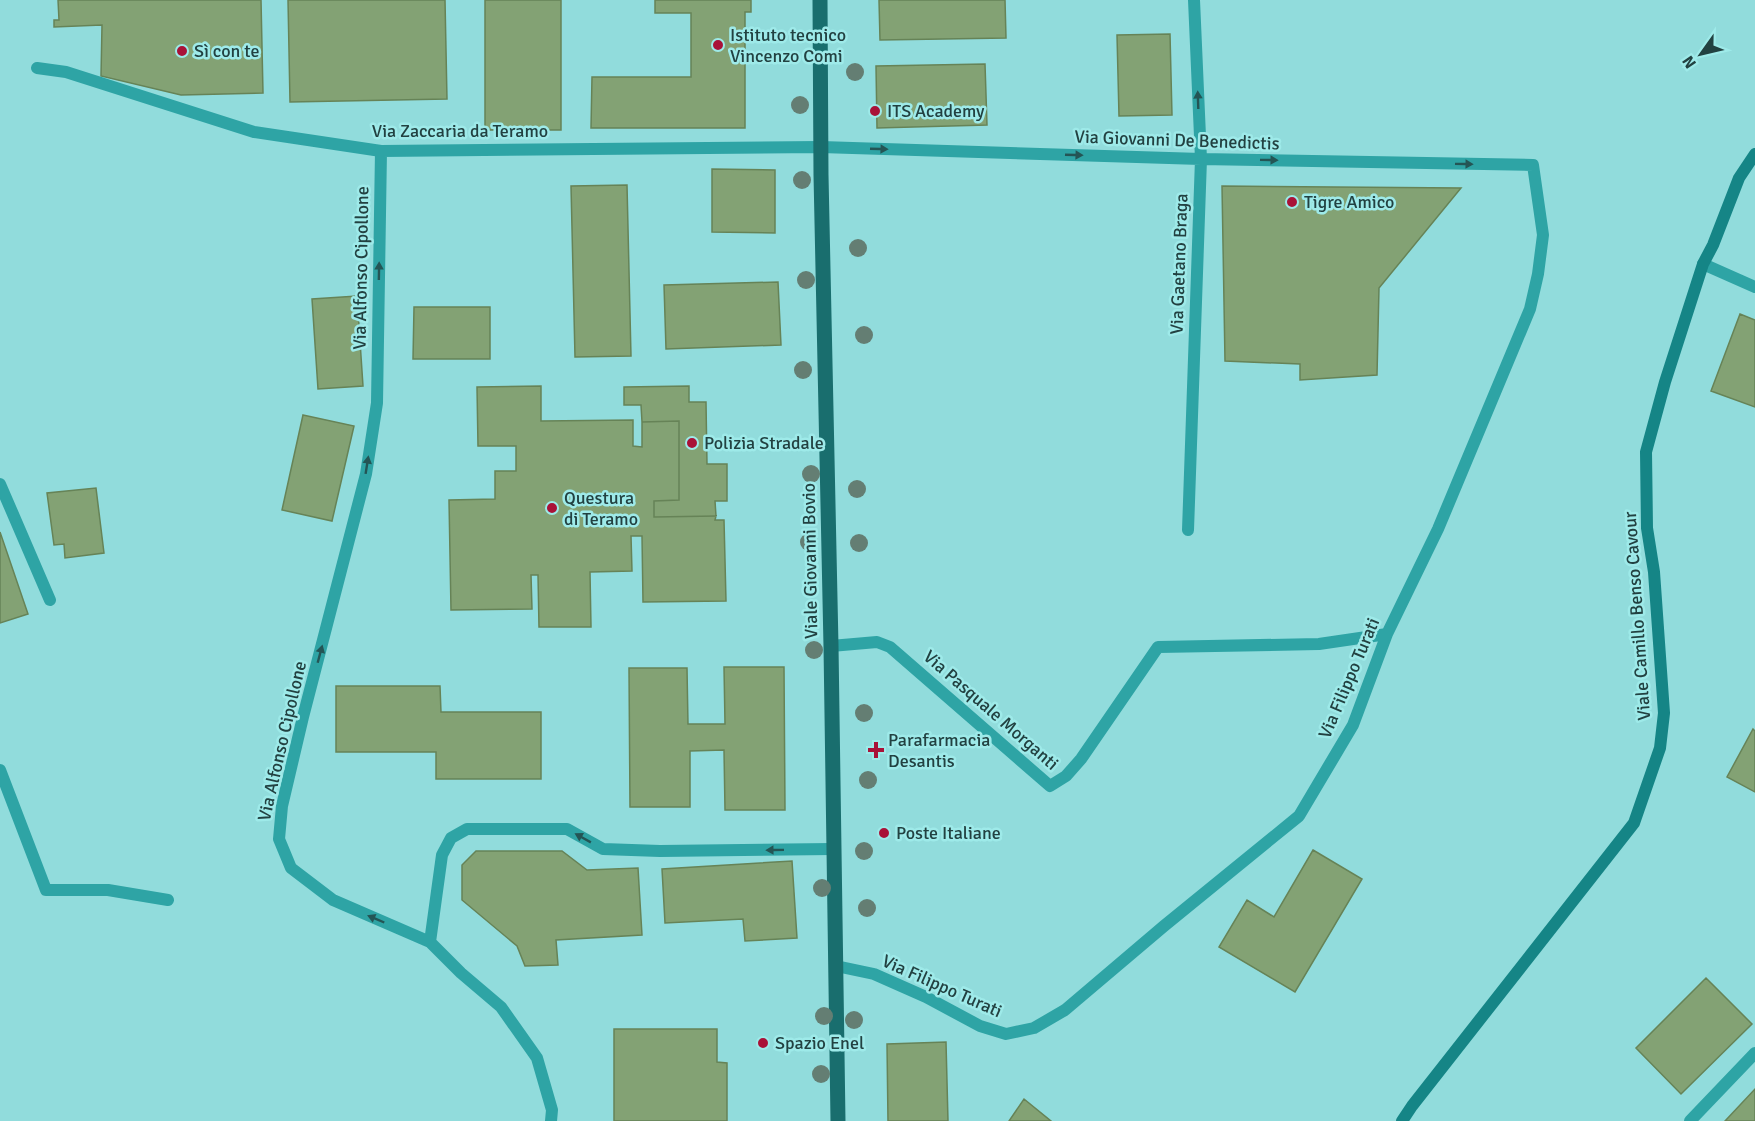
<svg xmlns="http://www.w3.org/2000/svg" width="1755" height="1121" viewBox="0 0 1755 1121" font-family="Signika,sans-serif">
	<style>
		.building { fill: #83a274; stroke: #668357; stroke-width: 1.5 }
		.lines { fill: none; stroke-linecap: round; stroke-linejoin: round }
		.street { stroke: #2ea4a5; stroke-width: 12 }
		.secondary { stroke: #158586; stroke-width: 12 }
		.primary { stroke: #196e6e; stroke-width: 15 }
		.tree { fill: #647e73 }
		.oneway { fill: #245555 }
		.poi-dot { fill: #a91238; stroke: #9eeae9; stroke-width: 2 }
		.labels { text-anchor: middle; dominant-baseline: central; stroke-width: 5; stroke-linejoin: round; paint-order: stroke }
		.poi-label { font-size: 18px; fill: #224141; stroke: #9eeae9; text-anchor: start }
		.street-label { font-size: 18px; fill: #224141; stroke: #9eeae9 }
	</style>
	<rect width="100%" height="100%" fill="#91dcdc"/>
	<!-- building -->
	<path class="building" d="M 58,0 L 261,0 L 263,93 L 181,95 L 101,76 L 102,25 L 54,27 L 54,20 L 59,20 Z
		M 288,0 L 445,0 L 447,99 L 290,102 Z
		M 485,0 L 561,0 L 561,130 L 485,130 Z
		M 655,0 L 751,0 L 751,12 L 745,12 L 745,128 L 591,128 L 592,77 L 691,77 L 691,13 L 655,13 Z
		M 879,0 L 1005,0 L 1006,38 L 880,40 Z
		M 1170,34 L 1172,115 L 1119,116 L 1117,35 Z
		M 985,64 L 987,125 L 877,128 L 876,66 Z
		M 712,169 L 775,170 L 775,233 L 712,232 Z
		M 627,185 L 631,356 L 575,357 L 571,186 Z
		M 1222,186 L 1461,188 L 1379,288 L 1377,375 L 1300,380 L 1300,364 L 1225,361 Z
		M 778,282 L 781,345 L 666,349 L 664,285 Z
		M 357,296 L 363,386 L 318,389 L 312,299 Z
		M 414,307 L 490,307 L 490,359 L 413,359 Z
		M 1740,314 L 1755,320 L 1755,407 L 1711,391 Z
		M 541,386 L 541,421 L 633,420 L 633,446 L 642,447 L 642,422 L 679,421 L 679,500 L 654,501 L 654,517 L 716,516 L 715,520 L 724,520 L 726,601 L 643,602 L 642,536 L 631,536 L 632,571 L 590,572 L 591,627 L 539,627 L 538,575 L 531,575 L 532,609 L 451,610 L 449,500 L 495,499 L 495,471 L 516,471 L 516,446 L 478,446 L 477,387 Z
		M 689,386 L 689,402 L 706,402 L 707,464 L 727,464 L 727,501 L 715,501 L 716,516 L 654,517 L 654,501 L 679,500 L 679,421 L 642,422 L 641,405 L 624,405 L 624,387 Z
		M 303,415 L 354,426 L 332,521 L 282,510 Z
		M 96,488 L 104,553 L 65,558 L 64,544 L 54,545 L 47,493 Z
		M 0,532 L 28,614 L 0,623 Z
		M 724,667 L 784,667 L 785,810 L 725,810 L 724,750 L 690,751 L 690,807 L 630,807 L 629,668 L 687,668 L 688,724 L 725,724 Z
		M 336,686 L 440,686 L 441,712 L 541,712 L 541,779 L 436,779 L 436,752 L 336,752 Z
		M 1753,729 L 1755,731 L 1755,792 L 1727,777 Z
		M 1313,850 L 1362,879 L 1295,992 L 1219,947 L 1247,900 L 1274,917 Z
		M 476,851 L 562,851 L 587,870 L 638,868 L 642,935 L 556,940 L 558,965 L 525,966 L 517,946 L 462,900 L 462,865 Z
		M 792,861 L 797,938 L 745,941 L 743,919 L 665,923 L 662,869 Z
		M 1706,978 L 1752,1024 L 1681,1094 L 1636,1048 Z
		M 614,1029 L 717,1029 L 717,1062 L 727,1063 L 727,1121 L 614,1121 Z
		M 946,1042 L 948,1121 L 888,1121 L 887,1044 Z
		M 1755,1089 L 1755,1121 L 1725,1121 Z
		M 1024,1099 L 1051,1121 L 1009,1121 Z"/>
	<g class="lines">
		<!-- street -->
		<path class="street" d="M 37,68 L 66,72 L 254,132 L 381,151 L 821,147 L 1201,159 L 1533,165 L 1543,235 L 1538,274 L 1530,309 L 1438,529 L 1387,634 L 1353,725 L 1299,816 L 1164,926 L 1065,1010 L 1034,1028 L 1006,1034 L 980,1026 L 926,997 L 874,974 L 836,966
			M 381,151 L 377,403 L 366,474 L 303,717 L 282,806 L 279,839 L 291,868 L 333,900 L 430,942 L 461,973 L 501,1007 L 537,1058 L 552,1110 L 551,1121
			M 1703,264 L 1755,287
			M 0,484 L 50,600
			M 1188,530 L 1201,159 L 1194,0
			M 831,646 L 877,642 L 890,647 L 1050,786 L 1066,776 L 1081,759 L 1158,647 L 1319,644 L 1387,634
			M 0,770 L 46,890 L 108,890 L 168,900
			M 430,942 L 442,855 L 451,838 L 467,829 L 567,829 L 603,849 L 660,851 L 833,849
			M 1690,1121 L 1755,1053"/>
		<!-- secondary -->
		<path class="secondary" d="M 1402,1121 L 1412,1106 L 1634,823 L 1660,748 L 1664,713 L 1654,572 L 1647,528 L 1646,452 L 1665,382 L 1703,264 L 1713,245 L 1739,178 L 1755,154"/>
		<!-- primary -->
		<path class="primary" d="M 820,0 L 821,175 L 831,646 L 838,1121"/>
	</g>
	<!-- trees -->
	<g class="tree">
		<circle cx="855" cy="72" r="9"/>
		<circle cx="800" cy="105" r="9"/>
		<circle cx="802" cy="180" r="9"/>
		<circle cx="858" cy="248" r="9"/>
		<circle cx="806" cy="280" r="9"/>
		<circle cx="864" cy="335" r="9"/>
		<circle cx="803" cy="370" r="9"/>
		<circle cx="811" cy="474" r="9"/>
		<circle cx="857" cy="489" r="9"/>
		<circle cx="809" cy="542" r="9"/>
		<circle cx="859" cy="543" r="9"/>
		<circle cx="814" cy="650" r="9"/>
		<circle cx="864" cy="713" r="9"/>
		<circle cx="868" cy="780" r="9"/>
		<circle cx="864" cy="851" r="9"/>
		<circle cx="822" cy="888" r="9"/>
		<circle cx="867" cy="908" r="9"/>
		<circle cx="824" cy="1016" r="9"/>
		<circle cx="854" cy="1020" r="9"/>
		<circle cx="821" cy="1074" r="9"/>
	</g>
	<!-- one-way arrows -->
	<defs><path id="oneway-solid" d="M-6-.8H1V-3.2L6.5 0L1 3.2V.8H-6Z" transform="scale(1.5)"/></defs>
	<g class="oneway">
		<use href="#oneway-solid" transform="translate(1198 100) rotate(-92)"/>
		<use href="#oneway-solid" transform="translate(879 149) rotate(2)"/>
		<use href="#oneway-solid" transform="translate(1074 155) rotate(2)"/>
		<use href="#oneway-solid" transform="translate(1269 160) rotate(1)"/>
		<use href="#oneway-solid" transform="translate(1464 164) rotate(1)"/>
		<use href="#oneway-solid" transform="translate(379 271) rotate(-89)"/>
		<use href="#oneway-solid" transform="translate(367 465) rotate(-81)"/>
		<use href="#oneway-solid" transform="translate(320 654) rotate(-75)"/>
		<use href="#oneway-solid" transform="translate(583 838) rotate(-151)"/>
		<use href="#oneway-solid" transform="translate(775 850) rotate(179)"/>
		<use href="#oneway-solid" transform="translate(376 919) rotate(-157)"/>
	</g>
	<!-- markers -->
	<g class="poi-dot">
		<circle cx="718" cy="45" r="6"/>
		<circle cx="182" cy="51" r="6"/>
		<circle cx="875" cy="111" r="6"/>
		<circle cx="1292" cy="202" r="6"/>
		<circle cx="692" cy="443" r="6"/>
		<circle cx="552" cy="508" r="6"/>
		<path d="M873 741h6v6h6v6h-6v6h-6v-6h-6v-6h6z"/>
		<circle cx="884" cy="833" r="6"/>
		<circle cx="763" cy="1043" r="6"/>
	</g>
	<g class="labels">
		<!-- poi labels -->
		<g class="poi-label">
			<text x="730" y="35">Istituto tecnico<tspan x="730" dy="21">Vincenzo Comi</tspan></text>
			<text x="194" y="51">Sì con te</text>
			<text x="887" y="111">ITS Academy</text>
			<text x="1304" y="202">Tigre Amico</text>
			<text x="704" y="443">Polizia Stradale</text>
			<text x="564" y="498">Questura<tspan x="564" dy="21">di Teramo</tspan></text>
			<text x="888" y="740">Parafarmacia<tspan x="888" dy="21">Desantis</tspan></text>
			<text x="896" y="833">Poste Italiane</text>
			<text x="775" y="1043">Spazio Enel</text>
		</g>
		<!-- street labels -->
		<g class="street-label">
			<text x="460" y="131">Via Zaccaria da Teramo</text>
			<text transform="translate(1177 140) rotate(2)">Via Giovanni De Benedictis</text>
			<text transform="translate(1179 264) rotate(-88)">Via Gaetano Braga</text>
			<text transform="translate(361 268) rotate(-89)">Via Alfonso Cipollone</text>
			<text transform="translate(810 561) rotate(-91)">Viale Giovanni Bovio</text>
			<text transform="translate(1637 616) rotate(-94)">Viale Camillo Benso Cavour</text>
			<text transform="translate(1349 678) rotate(-67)">Via Filippo Turati</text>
			<text transform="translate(991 710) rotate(41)">Via Pasquale Morganti</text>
			<text transform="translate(282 741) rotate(-77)">Via Alfonso Cipollone</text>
			<text transform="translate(942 986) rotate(24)">Via Filippo Turati</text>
		</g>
	</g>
	<!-- north arrow -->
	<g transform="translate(1701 54) rotate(236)" stroke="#9eeae9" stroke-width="4.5" paint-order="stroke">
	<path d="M0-4.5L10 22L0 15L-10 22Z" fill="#224141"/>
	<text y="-9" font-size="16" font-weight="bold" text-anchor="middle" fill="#224141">N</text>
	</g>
</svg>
